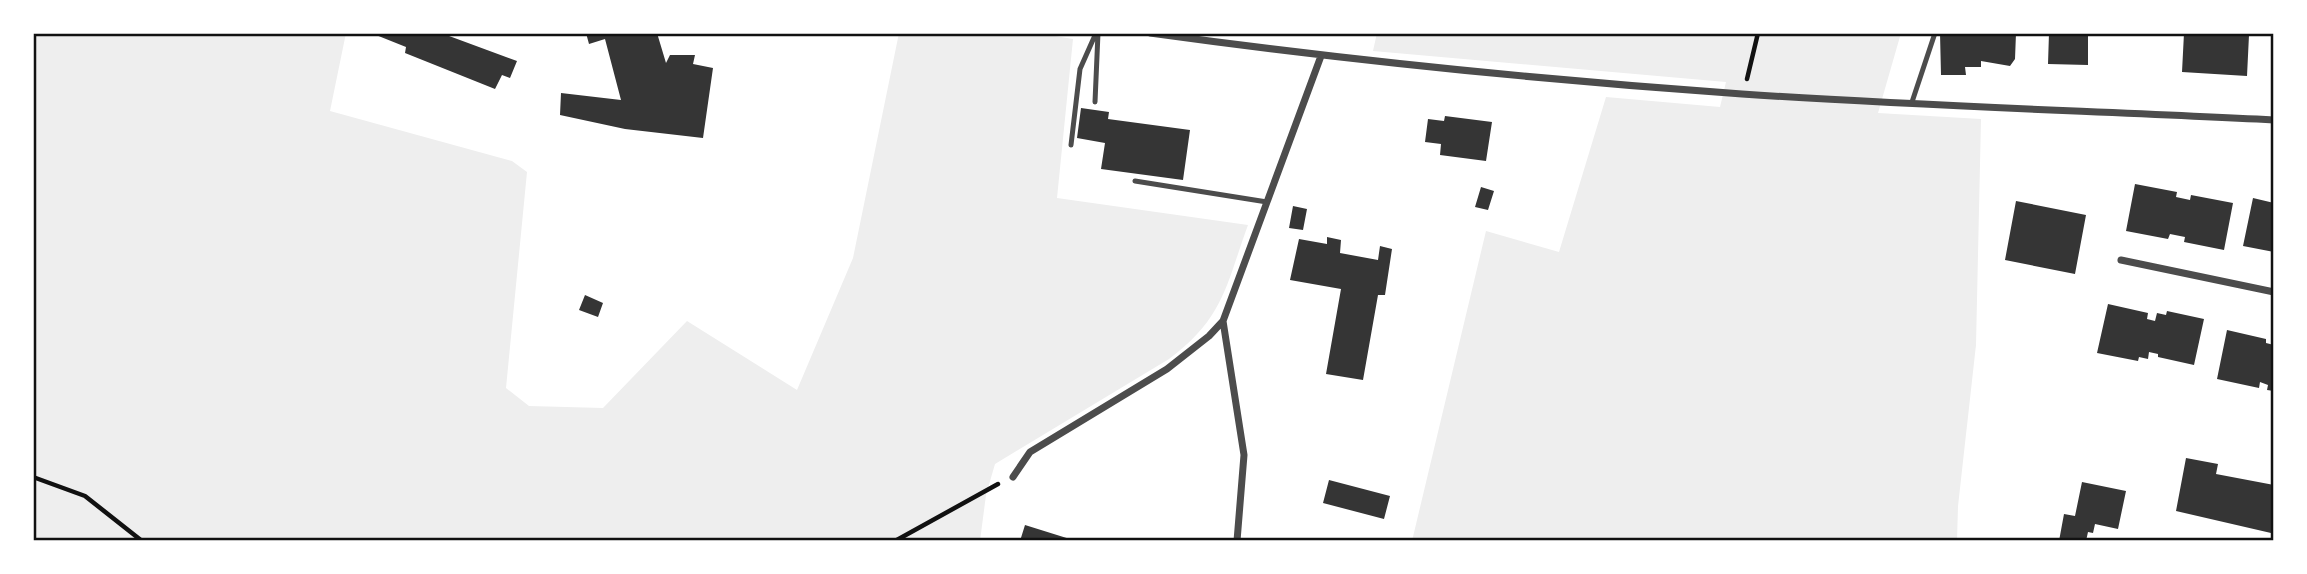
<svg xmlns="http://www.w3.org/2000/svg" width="2307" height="574" viewBox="0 0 2307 574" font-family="'Sofia Sans Condensed',sans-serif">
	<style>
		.green { fill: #eee }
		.building { fill: #353535 }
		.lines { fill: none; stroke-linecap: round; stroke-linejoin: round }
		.path { stroke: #111; stroke-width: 4.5 }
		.service { stroke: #4c4c4c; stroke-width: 5 }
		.minor { stroke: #4c4c4c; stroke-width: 7 }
		.neatline { fill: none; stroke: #111; stroke-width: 2.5 }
	</style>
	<rect width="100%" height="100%" fill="#fff"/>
	<!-- green -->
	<path class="green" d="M 33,33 L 346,33 L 330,111 L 512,161 L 527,172 L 506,388 L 529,406 L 603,408 L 687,321 L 797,390 L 853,258 L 899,33 L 1037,33 L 1073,39 L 1057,198 L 1248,225 C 1226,285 1224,318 1169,359 L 995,464 L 986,495 L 980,541 L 33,541 Z
		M 1377,33 L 1901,33 L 1878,113 L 1981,119 L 1976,345 L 1958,506 L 1957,541 L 1412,541 L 1486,231 L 1559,252 L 1606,97 L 1720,107 L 1726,82 L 1373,51 Z"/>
	<!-- building -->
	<path class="building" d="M 371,33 L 441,33 L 517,61 L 510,78 L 502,75 L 495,89 L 405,53 L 406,47 Z
		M 586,33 L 657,33 L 666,63 L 670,55 L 695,55 L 693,64 L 713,68 L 703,138 L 625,129 L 560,115 L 561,93 L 621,100 L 605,39 L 589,44 Z
		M 1940,33 L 2016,33 L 2015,59 L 2010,66 L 1981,61 L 1981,67 L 1965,67 L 1966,75 L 1941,75 Z
		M 2049,33 L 2088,33 L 2088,65 L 2048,64 Z
		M 2184,33 L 2249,35 L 2247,76 L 2182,72 Z
		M 1081,108 L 1109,112 L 1108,119 L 1190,130 L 1183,180 L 1101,169 L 1105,143 L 1077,138 Z
		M 1445,116 L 1492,122 L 1486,161 L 1440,155 L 1441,144 L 1425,142 L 1428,119 L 1444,121 Z
		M 2135,184 L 2177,192 L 2176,197 L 2190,200 L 2191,195 L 2233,203 L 2224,250 L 2184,242 L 2185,237 L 2170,234 L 2168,239 L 2126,231 Z
		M 1481,187 L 1494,191 L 1488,210 L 1475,207 Z
		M 2253,198 L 2274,203 L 2274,252 L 2243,246 Z
		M 2016,201 L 2086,215 L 2075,274 L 2005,260 Z
		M 1293,206 L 1307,209 L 1303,230 L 1289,228 Z
		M 1327,237 L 1341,240 L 1340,253 L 1378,260 L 1380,246 L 1392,249 L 1385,295 L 1374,295 L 1378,295 L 1363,380 L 1326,374 L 1341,289 L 1290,280 L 1299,239 L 1327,244 Z
		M 585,295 L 603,303 L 598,317 L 579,310 Z
		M 2108,304 L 2148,313 L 2147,319 L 2155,321 L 2157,313 L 2166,315 L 2167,311 L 2204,319 L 2194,365 L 2158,357 L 2158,354 L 2149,352 L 2148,359 L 2139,357 L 2138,361 L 2097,353 Z
		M 2227,330 L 2266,339 L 2266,343 L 2274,345 L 2274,391 L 2267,390 L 2268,385 L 2260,382 L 2259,388 L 2217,379 Z
		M 2186,458 L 2218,464 L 2216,474 L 2274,485 L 2271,533 L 2176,511 Z
		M 1329,480 L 1390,496 L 1384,519 L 1323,503 Z
		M 2082,482 L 2126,491 L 2118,529 L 2095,524 L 2093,533 L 2088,532 L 2086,541 L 2059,541 L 2064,514 L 2075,516 Z
		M 1025,525 L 1073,540 L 1073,541 L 1020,541 Z"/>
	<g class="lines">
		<!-- path -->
		<path class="path" d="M 1747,79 L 1758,33
			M 33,477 L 85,496 L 142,541
			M 895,541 L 998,484"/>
		<!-- service -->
		<path class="service" d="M 1095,102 L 1098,33
			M 1912,102 L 1935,33
			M 1071,145 L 1080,69 L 1096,33
			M 1135,181 L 1267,202"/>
		<!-- minor -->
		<path class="minor" d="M 1150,33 C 1346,60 1543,80 1742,94 C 1919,106 2096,111 2274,120
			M 2121,260 L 2274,292
			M 1223,321 L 1244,455 L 1237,541
			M 1013,477 L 1030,452 L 1167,369 L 1209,336 L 1223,321 L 1321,56"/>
	</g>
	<!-- border -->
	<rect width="2307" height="574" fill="none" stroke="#ffffff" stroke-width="70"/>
	<rect x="35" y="35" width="2237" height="504" class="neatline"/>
</svg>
